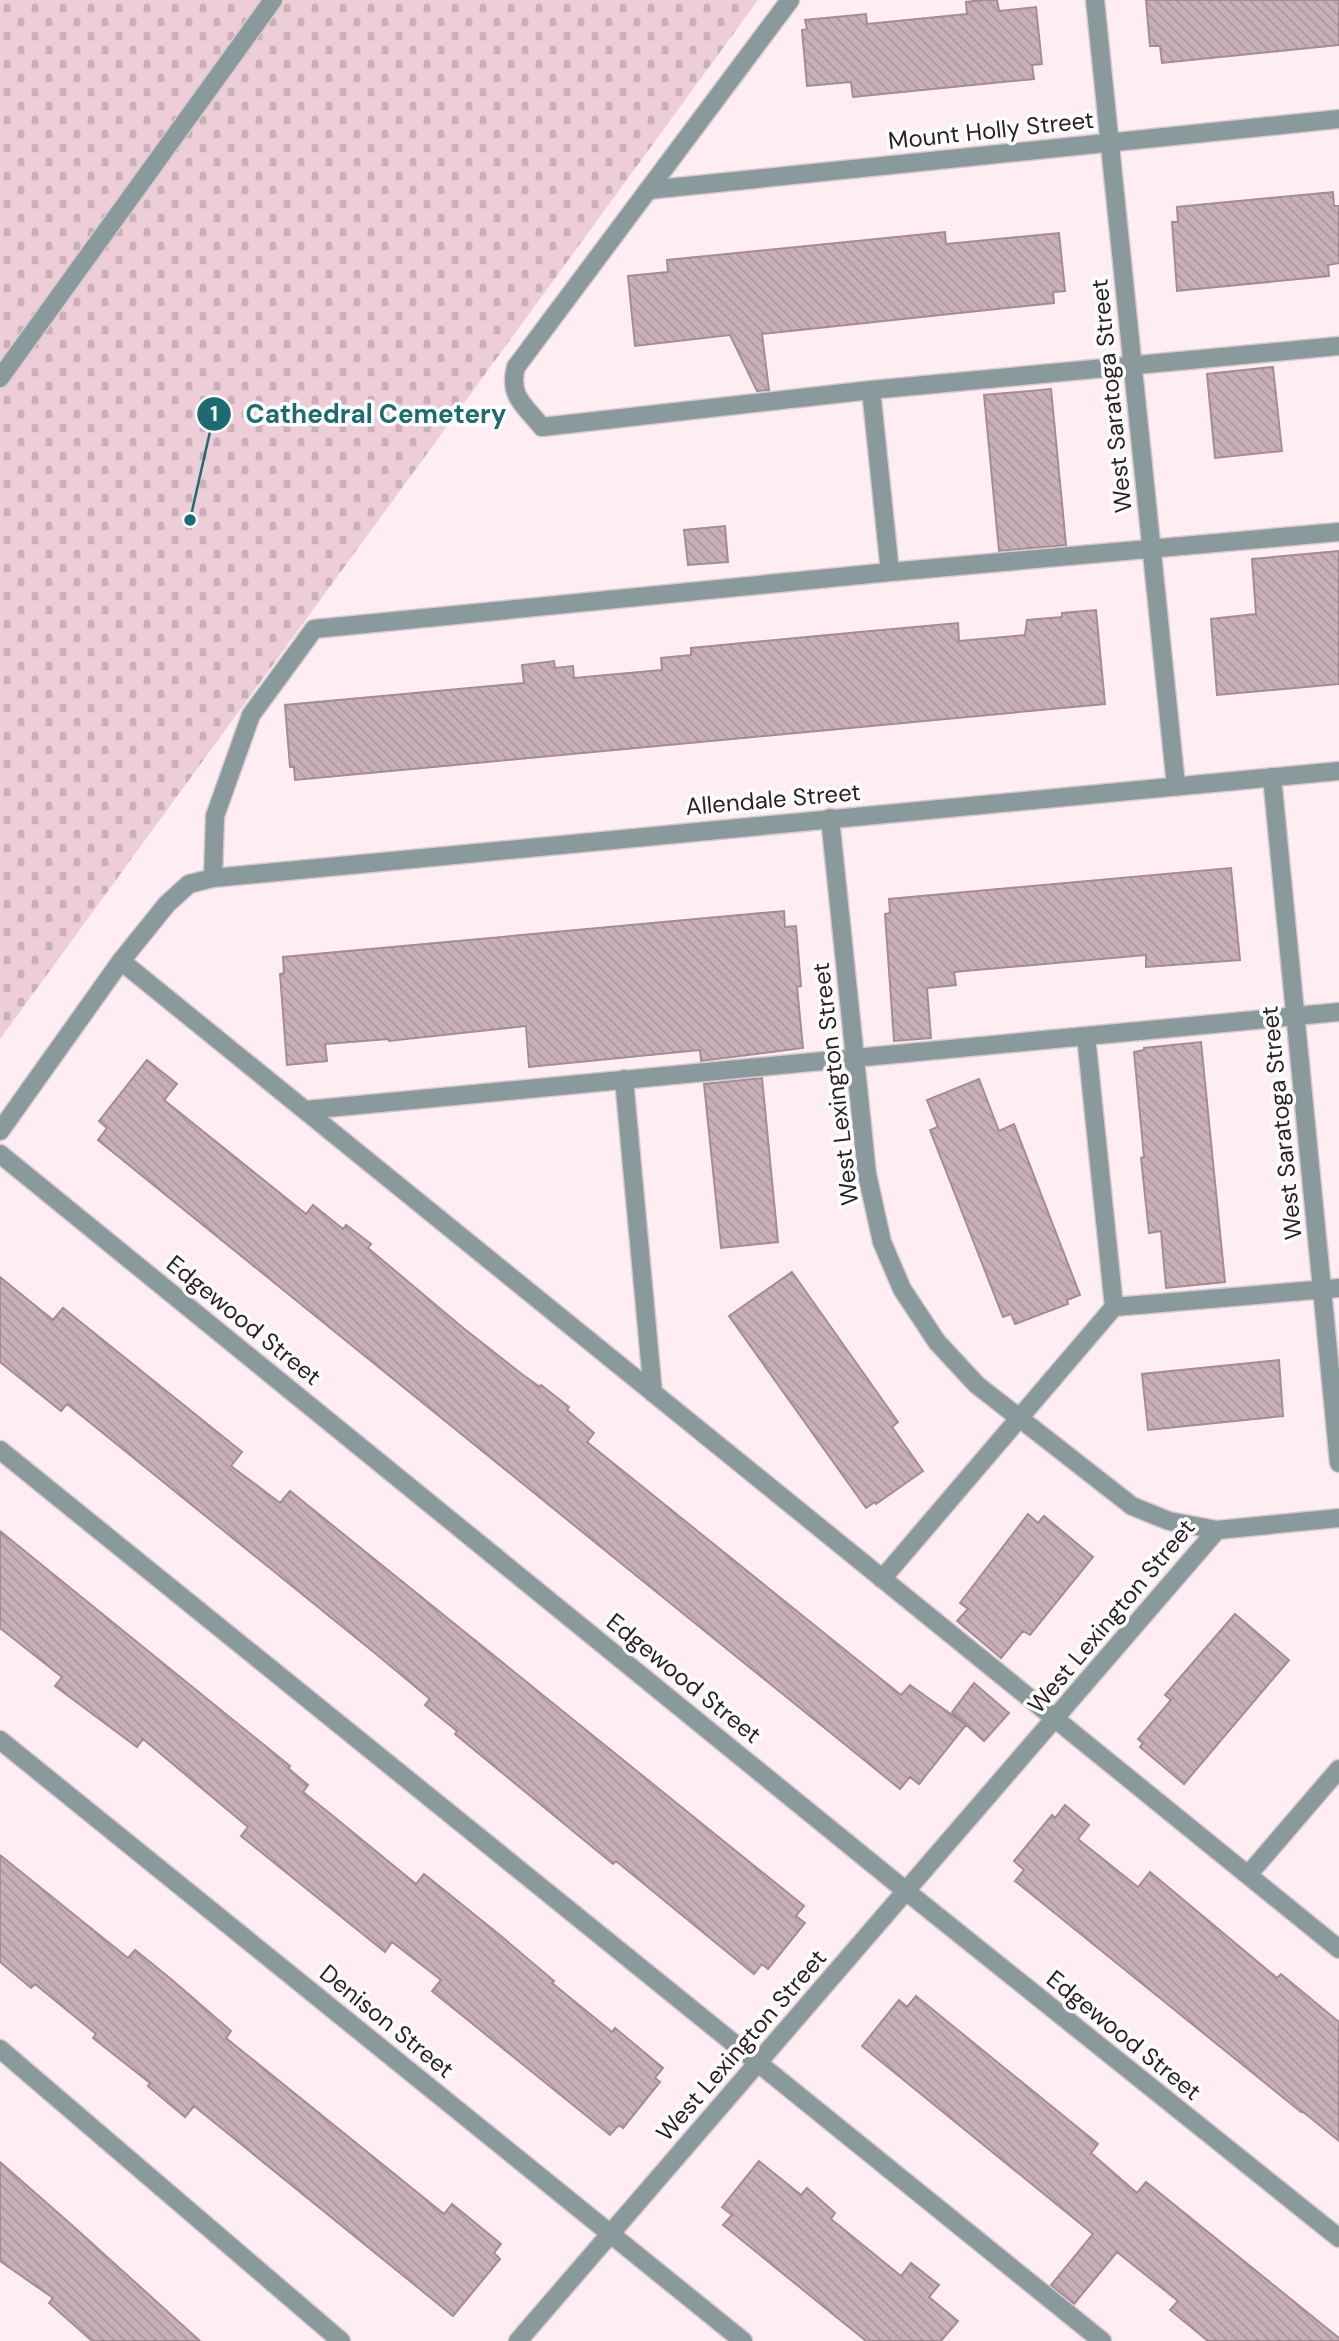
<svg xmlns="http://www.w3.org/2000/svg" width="1339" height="2341" viewBox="0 0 1339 2341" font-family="'DM Sans',sans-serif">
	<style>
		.cemetery { fill: url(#cemetery-stones) }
		.building { fill: url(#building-back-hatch); stroke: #a48c94; stroke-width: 2 }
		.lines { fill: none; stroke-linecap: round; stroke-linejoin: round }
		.service-casing { stroke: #d8c9ce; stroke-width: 21 }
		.minor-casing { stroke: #d8c9ce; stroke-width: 21 }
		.service { stroke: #8a9a9c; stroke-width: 18 }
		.minor { stroke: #8a9a9c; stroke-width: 18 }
		.labels { text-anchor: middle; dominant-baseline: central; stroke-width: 7; stroke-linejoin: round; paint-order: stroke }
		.street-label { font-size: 24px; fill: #291f23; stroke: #fff }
		.leader { fill: none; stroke: #1e6a71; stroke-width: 2.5 }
		.callout-dot { fill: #1e6a71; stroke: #fff; stroke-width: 2.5 }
		.mark-label { font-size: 21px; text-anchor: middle; font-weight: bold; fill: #fff }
		.callout-label { font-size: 26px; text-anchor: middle; font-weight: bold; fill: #1e6a71; stroke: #fff; stroke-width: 7; stroke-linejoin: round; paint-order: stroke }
	</style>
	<defs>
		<pattern id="cemetery-stones" width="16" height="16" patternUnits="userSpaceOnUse" patternTransform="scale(1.75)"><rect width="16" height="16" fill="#edced8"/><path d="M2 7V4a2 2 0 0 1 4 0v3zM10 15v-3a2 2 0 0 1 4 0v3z" fill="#cbb0b9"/></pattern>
		<pattern id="building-back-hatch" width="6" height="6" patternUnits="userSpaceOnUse" patternTransform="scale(1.75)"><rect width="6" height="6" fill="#c9afb8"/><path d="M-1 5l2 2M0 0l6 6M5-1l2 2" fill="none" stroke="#ad969e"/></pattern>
	</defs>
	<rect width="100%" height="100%" fill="#feeef3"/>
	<!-- cemetery -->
	<path class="cemetery" d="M 0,0 L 758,0 L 0,1039 Z"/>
	<!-- building -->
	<path class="building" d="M 983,0 L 997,0 L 999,11 L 1036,7 L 1042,64 L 1032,65 L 1034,79 L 853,97 L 851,82 L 807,86 L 802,30 L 807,29 L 805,20 L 866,14 L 867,24 L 967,14 L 966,2 Z
		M 1146,0 L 1339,0 L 1339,45 L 1162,63 L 1160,46 L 1150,46 Z
		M 1333,192 L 1334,206 L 1339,206 L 1339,263 L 1328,265 L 1329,276 L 1177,291 L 1172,222 L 1178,222 L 1177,207 Z
		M 945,232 L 946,244 L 1059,233 L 1065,291 L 1053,292 L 1054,303 L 762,334 L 769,390 L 757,391 L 730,335 L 635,346 L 628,276 L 668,272 L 667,260 Z
		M 1273,367 L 1282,451 L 1215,458 L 1207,374 Z
		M 1051,389 L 1066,545 L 999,551 L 984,395 Z
		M 725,526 L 728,562 L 688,565 L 684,530 Z
		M 1339,551 L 1339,684 L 1217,695 L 1211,619 L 1256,614 L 1252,559 Z
		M 1096,610 L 1105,704 L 295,780 L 294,767 L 290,767 L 285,705 L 524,683 L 522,665 L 554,661 L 555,668 L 573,666 L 574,678 L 662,670 L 661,658 L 691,655 L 691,648 L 860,632 L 958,623 L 959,641 L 1025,635 L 1027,620 L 1062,617 L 1062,613 Z
		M 1231,868 L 1240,960 L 1146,967 L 1146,955 L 954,972 L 956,985 L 927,988 L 931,1038 L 894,1041 L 885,914 L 890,913 L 889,899 Z
		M 784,911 L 785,927 L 796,926 L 801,986 L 797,987 L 803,1048 L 701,1061 L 700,1050 L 529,1067 L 526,1026 L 389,1041 L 389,1039 L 325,1044 L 327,1061 L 287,1065 L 280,974 L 284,973 L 283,957 Z
		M 1201,1042 L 1225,1282 L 1166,1288 L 1161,1231 L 1149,1233 L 1141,1158 L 1144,1157 L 1134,1052 L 1144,1050 L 1144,1048 Z
		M 147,1060 L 177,1084 L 164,1100 L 306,1214 L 313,1205 L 343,1229 L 346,1225 L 371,1244 L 368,1248 L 462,1327 L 523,1375 L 540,1387 L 541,1385 L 569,1407 L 567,1410 L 594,1433 L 587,1442 L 901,1695 L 910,1685 L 966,1725 L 919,1784 L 910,1777 L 900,1789 L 98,1140 L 107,1128 L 99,1121 Z
		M 762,1078 L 778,1242 L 721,1248 L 704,1084 Z
		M 979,1079 L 999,1131 L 1014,1124 L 1080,1295 L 1067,1300 L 1068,1304 L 1015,1324 L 1011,1314 L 1003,1317 L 930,1130 L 938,1127 L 927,1100 Z
		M 792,1272 L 898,1422 L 892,1427 L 923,1471 L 876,1504 L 875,1502 L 866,1508 L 729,1316 Z
		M 0,1277 L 53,1320 L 63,1308 L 242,1452 L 231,1466 L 280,1503 L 290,1491 L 804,1906 L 796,1916 L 805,1923 L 768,1969 L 762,1964 L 754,1974 L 616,1861 L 613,1864 L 455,1734 L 457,1731 L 425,1705 L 430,1699 L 376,1654 L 67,1404 L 61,1411 L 0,1362 Z
		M 1279,1360 L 1283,1416 L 1148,1430 L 1142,1374 Z
		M 1028,1514 L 1038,1523 L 1044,1516 L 1093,1557 L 1030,1635 L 1023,1631 L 1001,1658 L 957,1621 L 968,1609 L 960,1603 Z
		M 0,1531 L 290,1766 L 288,1768 L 308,1785 L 303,1792 L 333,1816 L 416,1884 L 424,1874 L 501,1936 L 554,1981 L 552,1983 L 612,2032 L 615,2028 L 663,2068 L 655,2078 L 660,2082 L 623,2128 L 619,2125 L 610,2135 L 432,1991 L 441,1980 L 392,1942 L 385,1952 L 241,1836 L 248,1827 L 143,1739 L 137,1747 L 55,1686 L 62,1677 L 0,1628 Z
		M 1235,1614 L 1289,1660 L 1184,1784 L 1140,1747 L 1143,1743 L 1138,1739 L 1171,1700 L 1165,1695 Z
		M 974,1683 L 1009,1713 L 984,1741 L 952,1712 Z
		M 1065,1805 L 1089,1825 L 1078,1839 L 1138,1887 L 1150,1872 L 1277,1978 L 1281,1974 L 1339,2022 L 1339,2141 L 1302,2111 L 1301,2112 L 1015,1881 L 1024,1870 L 1014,1861 L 1052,1815 L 1055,1818 Z
		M 0,1855 L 128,1958 L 135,1950 L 171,1979 L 231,2031 L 226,2038 L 444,2214 L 452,2204 L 501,2244 L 494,2253 L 500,2259 L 453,2316 L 194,2106 L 185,2117 L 148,2086 L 150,2083 L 93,2038 L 96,2034 L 35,1984 L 31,1988 L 0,1962 Z
		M 916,1996 L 1098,2144 L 1091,2153 L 1137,2193 L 1146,2182 L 1339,2338 L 1339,2341 L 1208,2341 L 1170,2310 L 1178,2301 L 1117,2252 L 1074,2304 L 1051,2285 L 1093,2234 L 862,2046 L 899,2000 L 907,2007 Z
		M 759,2161 L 801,2195 L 807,2188 L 835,2213 L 831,2219 L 901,2276 L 911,2263 L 939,2285 L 929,2297 L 958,2321 L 941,2341 L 866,2341 L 723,2225 L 732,2215 L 722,2207 Z
		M 0,2162 L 74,2227 L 200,2341 L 92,2341 L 49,2303 L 53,2298 L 0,2261 Z"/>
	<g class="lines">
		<defs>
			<path id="service" d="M 790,0 L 516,367 C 508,396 525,406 542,427 L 871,390 L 1339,346
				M 0,378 L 273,0
				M 871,390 L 890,572
				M 213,878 L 215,816 L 251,715 L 314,629 L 890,572 L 1339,532
				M 121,961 L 1339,1949
				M 1086,1036 L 1114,1307
				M 624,1079 L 653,1393
				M 306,1110 L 1339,1012
				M 0,1450 L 1102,2341
				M 882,1579 L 1114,1307 L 1339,1288
				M 1248,1875 L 1339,1769
				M 0,2049 L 341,2341"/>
			<path id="minor" d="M 1095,0 L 1176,786
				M 648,190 L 1339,119
				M 1272,777 L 1339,1463
				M 830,818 L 867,1174 L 882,1242 L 902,1289 L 937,1342 L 977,1385 L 1132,1506 L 1169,1521 L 1217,1530 L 1339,1518
				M 0,1131 L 121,961 L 167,904 L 189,884 L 213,878 L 1339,771
				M 0,1154 L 906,1891 L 1339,2238
				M 0,1740 L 743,2341
				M 518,2341 L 1217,1530"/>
		</defs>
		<!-- service casing -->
		<use href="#service" class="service-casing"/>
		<!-- minor casing -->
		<use href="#minor" class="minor-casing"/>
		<!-- service -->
		<use href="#service" class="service"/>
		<!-- minor -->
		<use href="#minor" class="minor"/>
	</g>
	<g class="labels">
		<!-- street labels -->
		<g class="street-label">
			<text transform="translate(991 130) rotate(-6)">Mount Holly Street</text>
			<text transform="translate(1111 396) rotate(-96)">West Saratoga Street</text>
			<text transform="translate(773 799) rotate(-5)">Allendale Street</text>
			<text transform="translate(835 1084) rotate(-97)">West Lexington Street</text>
			<text transform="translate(1281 1123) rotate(-96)">West Saratoga Street</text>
			<text transform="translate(244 1320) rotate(39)">Edgewood Street</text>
			<text transform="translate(1111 1616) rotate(-50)">West Lexington Street</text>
			<text transform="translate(684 1678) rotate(39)">Edgewood Street</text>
			<text transform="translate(387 2021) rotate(39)">Denison Street</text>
			<text transform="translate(1124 2035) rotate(39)">Edgewood Street</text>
			<text transform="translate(741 2045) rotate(-49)">West Lexington Street</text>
		</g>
	</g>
	<!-- callouts -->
	<path class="leader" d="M190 520L214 414"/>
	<g class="callout-dot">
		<circle cx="190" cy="520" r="7"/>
		<circle cx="214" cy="414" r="18"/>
	</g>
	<g class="mark-label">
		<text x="214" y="421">1</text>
	</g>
	<g class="callout-label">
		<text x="376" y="423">Cathedral Cemetery</text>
	</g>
</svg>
